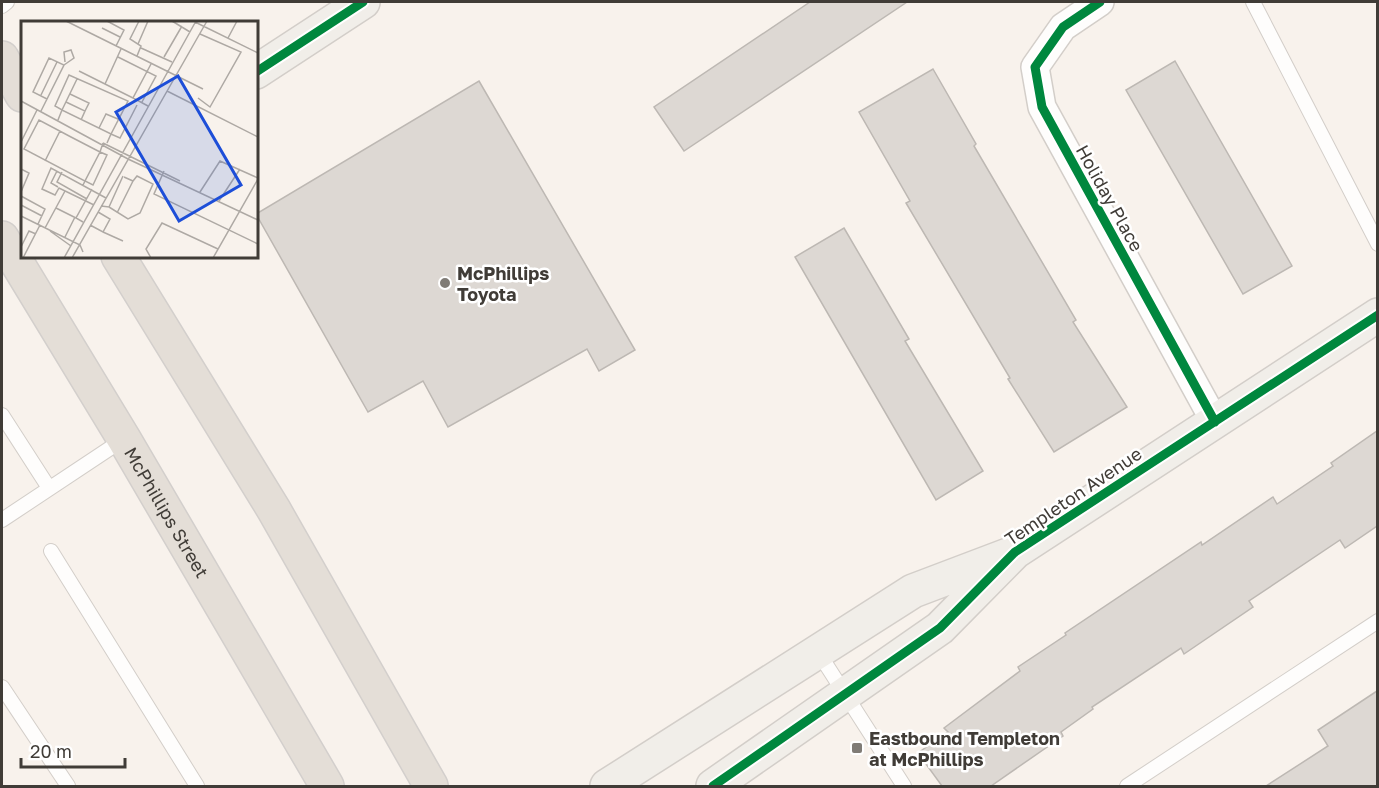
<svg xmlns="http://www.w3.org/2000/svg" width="1379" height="788" viewBox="0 0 1379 788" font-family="'Golos Text',sans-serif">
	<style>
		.building { fill: #ddd8d3; stroke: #bdb8b3; stroke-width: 1.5 }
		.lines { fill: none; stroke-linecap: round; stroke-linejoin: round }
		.lane-casing { stroke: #d3cec9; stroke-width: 16 }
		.street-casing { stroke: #d3cec9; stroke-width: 30 }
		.secondary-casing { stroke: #d3cec9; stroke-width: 36 }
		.primary-casing { stroke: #d3cfcc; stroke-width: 36 }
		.lane { stroke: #fefdfc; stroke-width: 14 }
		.street { stroke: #fefdfc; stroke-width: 27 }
		.secondary { stroke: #f1eee9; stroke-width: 33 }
		.primary { stroke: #e4ded7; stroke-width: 33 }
		.cycleway-casing { stroke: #fff; stroke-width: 13 }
		.cycleway { stroke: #00873e; stroke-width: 9 }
		.poi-dot { fill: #807c76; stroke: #fff; stroke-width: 2 }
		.labels { text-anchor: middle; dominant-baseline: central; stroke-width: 5; stroke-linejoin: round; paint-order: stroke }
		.street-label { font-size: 18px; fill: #403c37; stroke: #fff }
		.poi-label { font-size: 18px; font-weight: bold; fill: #403c37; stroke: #fff; text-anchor: start }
		.inset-road { fill: none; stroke: #aea9a4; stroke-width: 1.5 }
		.view { fill: #1d4ed8; fill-opacity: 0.15; stroke: #1d4ed8; stroke-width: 3 }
		.inset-edge { fill: none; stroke: #403c37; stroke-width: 3 }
	</style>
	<rect width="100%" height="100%" fill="#f8f2ec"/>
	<!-- building -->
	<path class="building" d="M 810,2 L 907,2 L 684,151 L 654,107 Z
		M 1175,61 L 1292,266 L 1243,294 L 1126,90 Z
		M 933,69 L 976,144 L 974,146 L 1076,320 L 1073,322 L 1127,407 L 1054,452 L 1008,379 L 1010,378 L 906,203 L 910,201 L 859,112 Z
		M 479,81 L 635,350 L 599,371 L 587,349 L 448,427 L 423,381 L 368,412 L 256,214 Z
		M 844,228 L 909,339 L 905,341 L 983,471 L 936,500 L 795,257 Z
		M 1377,431 L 1377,526 L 1345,548 L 1340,540 L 1249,601 L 1253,607 L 1184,654 L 1181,648 L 1092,707 L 1093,709 L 1061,732 L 1063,736 L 991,786 L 942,786 L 918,753 L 948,732 L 944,728 L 1020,671 L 1018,667 L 1066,635 L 1065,633 L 1201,542 L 1202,545 L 1273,497 L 1277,504 L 1333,466 L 1331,463 Z
		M 1377,691 L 1377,786 L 1266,786 L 1328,746 L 1318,730 Z"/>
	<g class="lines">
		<defs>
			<path id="lane" d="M 1253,2 L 1378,244
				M 2,6 L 7,2
				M 2,415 L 49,488
				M 2,520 L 124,439
				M 51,551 L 197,786
				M 818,652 L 904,786
				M 2,687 L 68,786
				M 1127,786 L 1378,621"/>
			<path id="street" d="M 1100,2 L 1063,27 L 1035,67 L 1042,107 L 1215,422"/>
			<path id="secondary" d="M 256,72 L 363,2
				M 607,786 L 913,591 L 1008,555
				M 713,786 L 940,628 L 1015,552 L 1378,315"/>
			<g id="primary">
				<path d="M 2,58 L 22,95"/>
				<path id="s1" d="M 2,238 L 124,439 L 327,786"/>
				<path d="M 118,256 L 274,510 L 431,786"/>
			</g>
		</defs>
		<!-- lane casing -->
		<use href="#lane" class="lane-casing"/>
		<!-- street casing -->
		<use href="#street" class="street-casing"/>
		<!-- secondary casing -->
		<use href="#secondary" class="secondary-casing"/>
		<!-- primary casing -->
		<use href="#primary" class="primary-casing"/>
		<!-- lane -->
		<use href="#lane" class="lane"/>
		<!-- street -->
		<use href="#street" class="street"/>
		<!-- secondary -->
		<use href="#secondary" class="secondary"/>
		<!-- primary -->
		<use href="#primary" class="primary"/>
		<defs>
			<path id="cycleway" d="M 1100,2 L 1063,27 L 1035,67 L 1042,107 L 1215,422
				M 256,72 L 363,2
				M 713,786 L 940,628 L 1015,552 L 1378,315"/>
		</defs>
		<!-- cycleway casing -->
		<use href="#cycleway" class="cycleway-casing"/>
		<!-- cycleway -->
		<use href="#cycleway" class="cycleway"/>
	</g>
	<!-- markers -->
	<g class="poi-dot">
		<circle cx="445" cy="283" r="6"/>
		<rect x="851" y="742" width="12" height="12" rx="3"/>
	</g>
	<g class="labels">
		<!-- street labels -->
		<g class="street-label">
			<text transform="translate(1110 198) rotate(61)">Holiday Place</text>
			<text transform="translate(1073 496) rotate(-34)">Templeton Avenue</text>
			<text stroke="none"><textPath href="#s1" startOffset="320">McPhillips Street</textPath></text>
		</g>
		<!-- poi labels -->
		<g class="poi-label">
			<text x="457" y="273">McPhillips<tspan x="457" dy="21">Toyota</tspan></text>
			<text x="869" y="738">Eastbound Templeton<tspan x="869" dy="21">at McPhillips</tspan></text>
		</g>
	</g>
	<!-- overview -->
	<g transform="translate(21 21)">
		<rect width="237" height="237" fill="#f8f2ec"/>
		<path class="inset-road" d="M 45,0 L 182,68M 86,0 L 103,9 L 95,25M 151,0 L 169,11M 174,1 L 237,32M 81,7 L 99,16M 207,17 L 216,0M 117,23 L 127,0M 120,27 L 151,41M 116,35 L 120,25 L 109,18 L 118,0M 97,36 L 135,55 L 121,81M 143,36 L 161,5M 43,44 L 53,37 L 50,29 L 43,31 L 44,41M 58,50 L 112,77M 84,63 L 100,28M 146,70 L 237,116M 49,73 L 68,82 L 64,90M 20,74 L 36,41M 177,77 L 189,86 L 220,31 L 179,13M 0,80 L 107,138 L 237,199M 45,81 L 64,90 L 60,99M 127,85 L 112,77 L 130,43M 20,90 L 43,44 L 28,37 L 12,71 L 26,78M 37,99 L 41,89 L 90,113 L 107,80 L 48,54 L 34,85 L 41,89 L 56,58M 78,107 L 85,93 L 97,98M 0,121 L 16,89M 82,122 L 159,160M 86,122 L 90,113 L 99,117 L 116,84M 24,140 L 39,110M 0,148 L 8,152 L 0,171M 36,150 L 30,162 L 37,166M 143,150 L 133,173 L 237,223M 41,151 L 36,161 L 66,178M 62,164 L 64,160 L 3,128 L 18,99 L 50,116 L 79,131 L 86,134 L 72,164 L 64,160 L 79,131 L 82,122M 179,171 L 199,140 L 237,157M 0,175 L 24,188 L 17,203M 198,180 L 219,148M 0,184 L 21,195M 73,184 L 38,167 L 34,174 L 21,168 L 30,147 L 85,177M 80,185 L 88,186 L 102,155M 88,186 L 107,198 L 119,192 L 132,163 L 116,155 L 112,160 L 103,156M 35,187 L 55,197M 96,192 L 112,160M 0,195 L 59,224 L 62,231M 62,201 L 55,197 L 71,168M 69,204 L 82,211 L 89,198 L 77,191M 24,207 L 44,170M 29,210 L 50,225M 82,211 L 102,220M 44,216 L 54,196M 0,226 L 8,210 L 15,213M 2,237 L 19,204M 43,237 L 175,0M 51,237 L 186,0M 130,237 L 125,228 L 141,202 L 197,228M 192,237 L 237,158"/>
		<path class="view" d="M 157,55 L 220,164 L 158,200 L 95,91 Z"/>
		<rect width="237" height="237" class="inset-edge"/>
	</g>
	<!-- border -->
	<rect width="1379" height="788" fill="none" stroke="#403c37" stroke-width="6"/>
	<!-- scale -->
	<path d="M21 758v9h104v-9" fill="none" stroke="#403c37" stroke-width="3"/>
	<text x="30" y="758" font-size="18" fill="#403c37" stroke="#ffffff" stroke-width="4.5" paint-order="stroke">20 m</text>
</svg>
